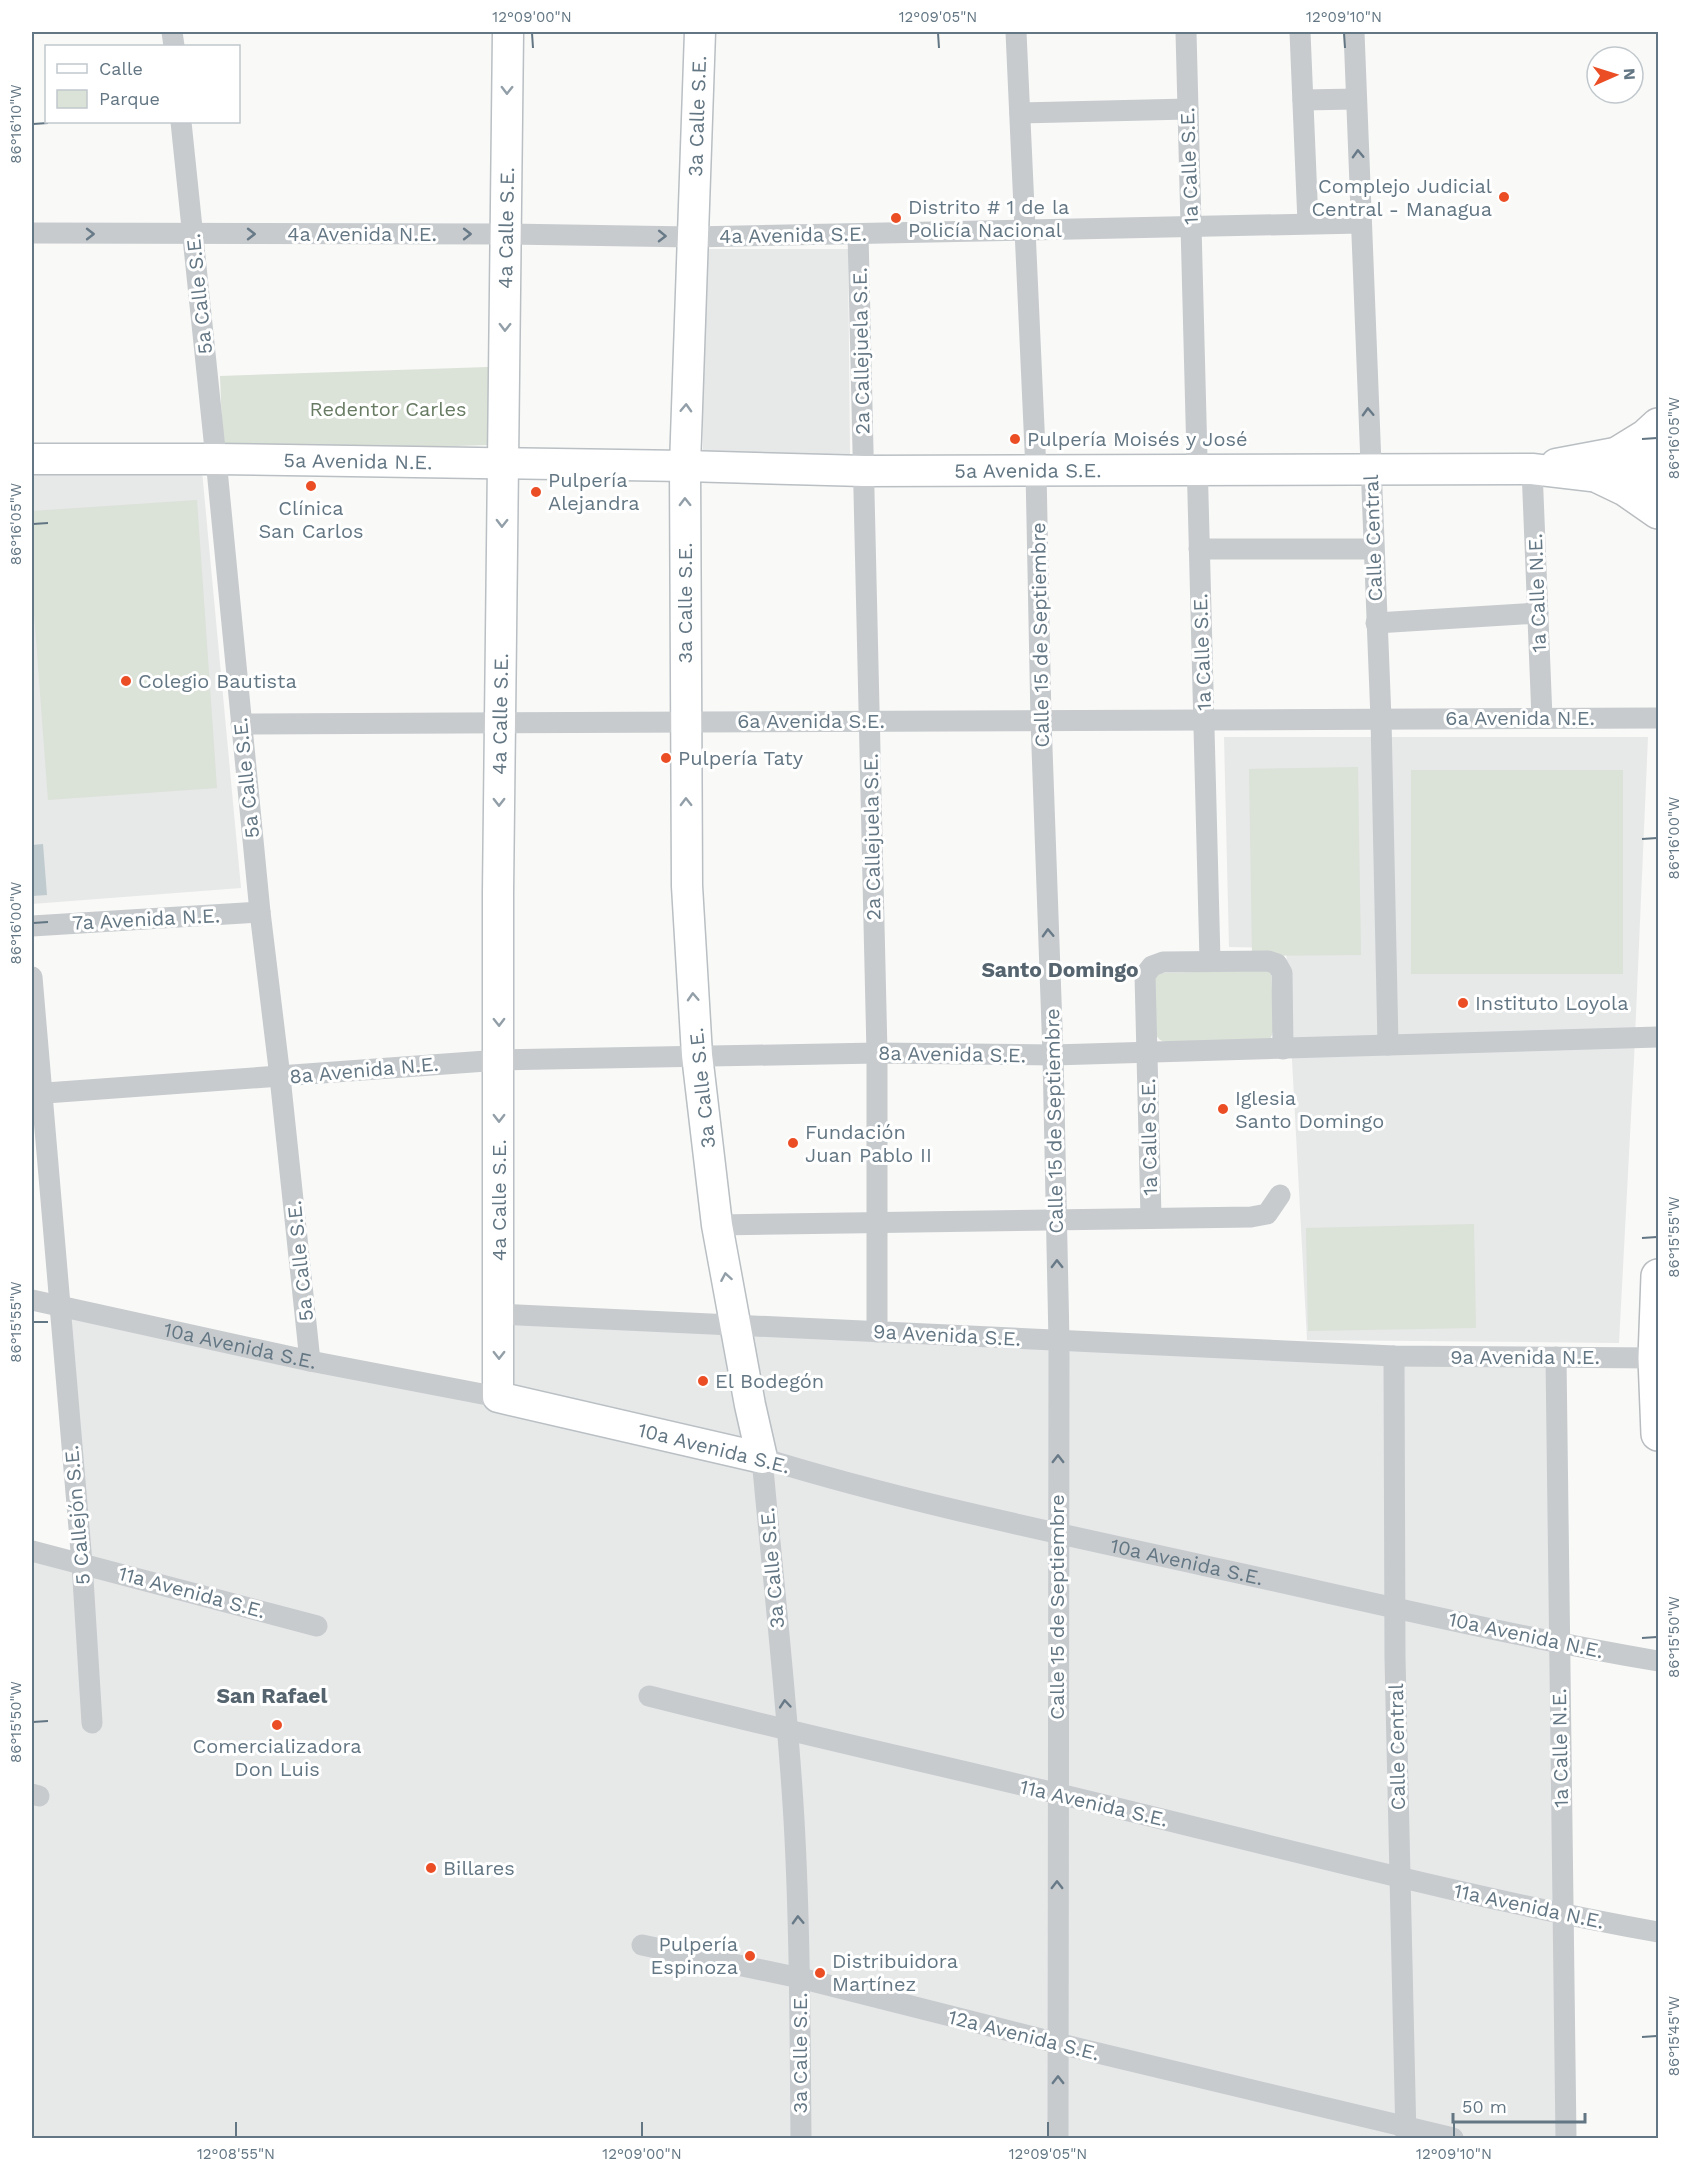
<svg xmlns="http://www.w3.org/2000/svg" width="1690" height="2170" viewBox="0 0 1690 2170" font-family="'Work Sans',sans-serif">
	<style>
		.built { fill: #e7e8e8 }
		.green { fill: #dbe2d8 }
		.water { fill: #c0cbcf }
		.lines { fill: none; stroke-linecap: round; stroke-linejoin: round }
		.secondary-casing { stroke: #b9bfc3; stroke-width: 33 }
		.highway-casing { stroke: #b9bdc0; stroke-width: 36 }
		.street { stroke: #c7cbce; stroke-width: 21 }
		.secondary { stroke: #fff; stroke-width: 30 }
		.highway { stroke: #fff; stroke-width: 33 }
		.oneway { stroke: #929fa8 }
		.oneway2 { stroke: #687a87 }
		.ticks { fill: none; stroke: #637683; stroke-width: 2 }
		.poi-dot { fill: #eb4e25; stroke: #fff; stroke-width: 2 }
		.labels { text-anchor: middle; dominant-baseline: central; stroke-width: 6; stroke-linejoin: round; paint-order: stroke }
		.street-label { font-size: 20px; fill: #637683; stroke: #fff }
		.poi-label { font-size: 20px; fill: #637683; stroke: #fff; text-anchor: start }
		.park-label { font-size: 20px; fill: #677a62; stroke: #fff }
		.neighbourhood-label { font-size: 21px; font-weight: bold; fill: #55646e; stroke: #fff }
		.neatline { fill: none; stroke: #637683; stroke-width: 2 }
		.ticks-label { font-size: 15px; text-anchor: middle; fill: #637683 }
	</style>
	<rect width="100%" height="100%" fill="#f9f9f7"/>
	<!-- built -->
	<path class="built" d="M 702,249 L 848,249 L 850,455 L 703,453 Z
		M 202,471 L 241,888 L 32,904 L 32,473 Z
		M 1224,737 L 1648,737 L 1634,1060 L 1619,1343 L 1307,1340 L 1286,948 L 1229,947 Z
		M 59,1306 L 498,1397 L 499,1314 L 1556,1357 L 1567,2138 L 32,2138 L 32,1551 L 81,1562 Z"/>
	<!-- green -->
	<path class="green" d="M 488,367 L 490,445 L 223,453 L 220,376 Z
		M 197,500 L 217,788 L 48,800 L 32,586 L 32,511 Z
		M 1358,767 L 1361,955 L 1252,956 L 1249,769 Z
		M 1411,770 L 1623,770 L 1623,974 L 1411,974 Z
		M 1264,970 L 1271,972 L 1274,1029 L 1270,1040 L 1170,1044 L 1160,1040 L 1153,1032 L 1153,978 L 1160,973 Z
		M 1474,1224 L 1476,1328 L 1308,1331 L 1306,1228 Z"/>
	<!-- water -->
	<path class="water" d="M 43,844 L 47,895 L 32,896 L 32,845 Z"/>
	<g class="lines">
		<defs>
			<g id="secondary">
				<path id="s3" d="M 508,32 L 498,893 L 498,1397 L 762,1458 L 750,1405 L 717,1225 L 697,1055 L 687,886 L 685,466 L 700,32"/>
				<path id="s4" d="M 32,459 L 216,459 L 685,466 L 864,471 L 1532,469 L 1600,477 L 1658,479"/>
				<path d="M 1556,464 L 1620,452 L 1658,452"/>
			</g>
			<path id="highway" d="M 1620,452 L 1646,436 L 1658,425
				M 1600,477 L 1625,489 L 1658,512
				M 1658,1276 L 1655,1358 L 1658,1434"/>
		</defs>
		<!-- secondary casing -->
		<use href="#secondary" class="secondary-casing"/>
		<!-- highway casing -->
		<use href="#highway" class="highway-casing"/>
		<!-- street -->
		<g class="street">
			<path d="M 172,32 L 174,46"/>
			<path d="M 1016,32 L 1036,471 L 1041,720 L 1053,1055 L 1059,1341 L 1058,2138"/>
			<path d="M 1186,32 L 1210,960"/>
			<path d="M 1300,32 L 1308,223"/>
			<path d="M 1354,32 L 1381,719 L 1388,1045"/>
			<path d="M 1303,100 L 1356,99"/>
			<path d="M 1020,113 L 1188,109"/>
			<path d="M 181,122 L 216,459 L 260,912 L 280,1077 L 310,1361"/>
			<path d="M 32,233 L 505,234 L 692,237 L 1361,223"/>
			<path d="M 858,234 L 877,1053 L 877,1332"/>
			<path d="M 1532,469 L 1542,718"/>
			<path d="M 1199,549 L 1373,549"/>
			<path d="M 1376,623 L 1538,613"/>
			<path d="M 241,724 L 1658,718"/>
			<path d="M 32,926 L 260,912"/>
			<path d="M 32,977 L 82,1563 L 92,1723"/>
			<path d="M 32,1094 L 500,1060 L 877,1053 L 1053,1055 L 1658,1037"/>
			<path d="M 1151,1217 L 1145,975 L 1152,966 L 1163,962 L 1268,961 L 1277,964 L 1282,973 L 1283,1049"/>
			<path d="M 717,1225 L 1251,1217 L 1267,1214 L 1280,1195"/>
			<path id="s1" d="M 32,1300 L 310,1361 L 498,1397"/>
			<path d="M 499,1314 L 1394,1356 L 1655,1358"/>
			<path d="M 1394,1356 L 1395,1658 L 1406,2138"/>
			<path d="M 1556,1357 C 1558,1618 1563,1878 1566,2138"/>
			<path d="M 32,1551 L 317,1626"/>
			<path d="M 649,1696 C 807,1736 967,1771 1125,1810 C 1302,1853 1479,1900 1658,1932"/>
			<path d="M 32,1794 L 39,1796"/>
			<path d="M 642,1945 L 800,1978 L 1077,2048 L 1453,2138"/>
			<path id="s2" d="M 801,2138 C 800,2032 800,1926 794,1820 C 787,1699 773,1579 762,1458 C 912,1504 1067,1535 1220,1569 C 1366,1601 1511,1636 1658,1661"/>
		</g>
		<!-- secondary -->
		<use href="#secondary" class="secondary"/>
		<!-- highway -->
		<use href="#highway" class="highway"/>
	</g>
	<!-- one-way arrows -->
	<defs><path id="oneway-chevron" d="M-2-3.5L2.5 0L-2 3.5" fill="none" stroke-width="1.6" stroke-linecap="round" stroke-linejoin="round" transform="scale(1.5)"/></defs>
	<g class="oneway">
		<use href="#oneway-chevron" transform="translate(507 90) rotate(91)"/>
		<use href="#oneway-chevron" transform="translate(505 327) rotate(91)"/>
		<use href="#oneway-chevron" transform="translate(686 408) rotate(-88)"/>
		<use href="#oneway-chevron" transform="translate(685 502) rotate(-91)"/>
		<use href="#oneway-chevron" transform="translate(502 523) rotate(91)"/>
		<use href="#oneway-chevron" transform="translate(499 802) rotate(90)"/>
		<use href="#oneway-chevron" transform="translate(686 802) rotate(-91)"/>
		<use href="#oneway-chevron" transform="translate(693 997) rotate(-93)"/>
		<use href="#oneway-chevron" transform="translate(499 1022) rotate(89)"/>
		<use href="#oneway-chevron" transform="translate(499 1118) rotate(90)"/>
		<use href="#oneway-chevron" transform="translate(726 1277) rotate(-100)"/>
		<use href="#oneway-chevron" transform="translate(499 1355) rotate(90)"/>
	</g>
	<g class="oneway2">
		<use href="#oneway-chevron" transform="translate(1358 154) rotate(-92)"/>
		<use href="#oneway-chevron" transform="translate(90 234)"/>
		<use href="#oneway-chevron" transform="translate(251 234)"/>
		<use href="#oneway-chevron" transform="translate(467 234)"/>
		<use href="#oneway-chevron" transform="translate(662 236) rotate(1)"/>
		<use href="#oneway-chevron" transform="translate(1368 412) rotate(-92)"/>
		<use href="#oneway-chevron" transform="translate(1048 933) rotate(-92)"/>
		<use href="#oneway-chevron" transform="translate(1057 1264) rotate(-91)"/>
		<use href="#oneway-chevron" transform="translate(1058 1459) rotate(-90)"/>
		<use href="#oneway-chevron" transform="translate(785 1704) rotate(-95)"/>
		<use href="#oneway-chevron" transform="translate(1057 1885) rotate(-90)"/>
		<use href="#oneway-chevron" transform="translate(798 1920) rotate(-92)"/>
		<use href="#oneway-chevron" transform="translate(1058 2080) rotate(-90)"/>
	</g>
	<!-- ticks -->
	<path class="ticks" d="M 532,33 L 533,48M 938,33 L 939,48M 1344,33 L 1345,48M 33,124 L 48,123M 1642,439 L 1657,438M 33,524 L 48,523M 1642,839 L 1657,838M 33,923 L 48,922M 1642,1238 L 1657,1237M 33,1322 L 48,1322M 1642,1638 L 1657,1637M 33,1722 L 48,1721M 1642,2037 L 1657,2036M 236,2122 L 236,2137M 642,2122 L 642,2137M 1048,2122 L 1048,2137M 1454,2122 L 1454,2137"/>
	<!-- markers -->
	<g class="poi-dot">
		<circle cx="1504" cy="197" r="6"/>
		<circle cx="896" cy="218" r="6"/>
		<circle cx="1015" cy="439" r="6"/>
		<circle cx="311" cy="486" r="6"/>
		<circle cx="536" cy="492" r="6"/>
		<circle cx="126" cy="681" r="6"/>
		<circle cx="666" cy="758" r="6"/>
		<circle cx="1463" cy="1003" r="6"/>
		<circle cx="1223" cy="1109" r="6"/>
		<circle cx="793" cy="1143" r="6"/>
		<circle cx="703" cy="1381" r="6"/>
		<circle cx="277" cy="1725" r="6"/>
		<circle cx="431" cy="1868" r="6"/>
		<circle cx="750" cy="1956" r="6"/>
		<circle cx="820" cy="1973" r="6"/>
	</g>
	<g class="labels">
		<!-- street labels -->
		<g class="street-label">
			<text stroke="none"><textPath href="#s3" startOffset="2984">3a Calle S.E.</textPath></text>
			<text transform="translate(1189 166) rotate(-92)">1a Calle S.E.</text>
			<text transform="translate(506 228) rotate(-89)">4a Calle S.E.</text>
			<text x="362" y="234">4a Avenida N.E.</text>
			<text transform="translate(793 235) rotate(-1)">4a Avenida S.E.</text>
			<text transform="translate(199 294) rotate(-96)">5a Calle S.E.</text>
			<text transform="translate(861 351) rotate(-91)">2a Callejuela S.E.</text>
			<text stroke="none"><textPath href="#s4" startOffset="326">5a Avenida N.E.</textPath></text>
			<text stroke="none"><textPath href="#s4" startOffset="996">5a Avenida S.E.</textPath></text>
			<text transform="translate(1373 538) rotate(-92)">Calle Central</text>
			<text transform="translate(1537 593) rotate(-92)">1a Calle N.E.</text>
			<text transform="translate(685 603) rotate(-90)">3a Calle S.E.</text>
			<text transform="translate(1040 635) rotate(-91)">Calle 15 de Septiembre</text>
			<text transform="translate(1202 652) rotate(-92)">1a Calle S.E.</text>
			<text transform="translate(500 714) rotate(-89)">4a Calle S.E.</text>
			<text x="1520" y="718">6a Avenida N.E.</text>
			<text x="811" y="721">6a Avenida S.E.</text>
			<text transform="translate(246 778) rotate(-96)">5a Calle S.E.</text>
			<text transform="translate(872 837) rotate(-91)">2a Callejuela S.E.</text>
			<text transform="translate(146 919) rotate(-3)">7a Avenida N.E.</text>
			<text transform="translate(952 1054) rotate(1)">8a Avenida S.E.</text>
			<text transform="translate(364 1070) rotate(-5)">8a Avenida N.E.</text>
			<text transform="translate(702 1088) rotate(-96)">3a Calle S.E.</text>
			<text transform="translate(1054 1121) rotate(-91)">Calle 15 de Septiembre</text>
			<text transform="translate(1149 1137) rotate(-91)">1a Calle S.E.</text>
			<text transform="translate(499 1200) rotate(-90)">4a Calle S.E.</text>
			<text transform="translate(300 1261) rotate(-96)">5a Calle S.E.</text>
			<text transform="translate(947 1335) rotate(3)">9a Avenida S.E.</text>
			<text stroke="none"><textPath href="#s1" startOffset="213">10a Avenida S.E.</textPath></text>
			<text x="1525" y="1357">9a Avenida N.E.</text>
			<text transform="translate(714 1448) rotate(14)">10a Avenida S.E.</text>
			<text transform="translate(77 1515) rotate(-95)">5 Callejón S.E.</text>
			<text stroke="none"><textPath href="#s2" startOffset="1119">10a Avenida S.E.</textPath></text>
			<text transform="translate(772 1568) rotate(-95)">3a Calle S.E.</text>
			<text transform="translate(192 1592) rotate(15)">11a Avenida S.E.</text>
			<text transform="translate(1057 1607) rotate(-90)">Calle 15 de Septiembre</text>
			<text transform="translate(1526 1635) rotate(12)">10a Avenida N.E.</text>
			<text transform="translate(1397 1747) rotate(-91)">Calle Central</text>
			<text transform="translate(1560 1748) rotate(-91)">1a Calle N.E.</text>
			<text transform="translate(1094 1803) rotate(13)">11a Avenida S.E.</text>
			<text transform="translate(1529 1906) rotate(12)">11a Avenida N.E.</text>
			<text transform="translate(1024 2035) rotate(14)">12a Avenida S.E.</text>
			<text transform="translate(800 2053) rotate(-90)">3a Calle S.E.</text>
		</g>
		<!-- poi labels -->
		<g class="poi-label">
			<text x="1492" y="186" text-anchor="end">Complejo Judicial<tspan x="1492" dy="23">Central - Managua</tspan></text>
			<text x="908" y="207">Distrito # 1 de la<tspan x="908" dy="23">Policía Nacional</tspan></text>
			<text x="1027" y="439">Pulpería Moisés y José</text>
			<text x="548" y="480">Pulpería<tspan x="548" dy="23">Alejandra</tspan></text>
			<text x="311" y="508" text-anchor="middle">Clínica<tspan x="311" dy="23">San Carlos</tspan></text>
			<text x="138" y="681">Colegio Bautista</text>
			<text x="678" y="758">Pulpería Taty</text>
			<text x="1475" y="1003">Instituto Loyola</text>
			<text x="1235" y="1098">Iglesia<tspan x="1235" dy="23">Santo Domingo</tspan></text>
			<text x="805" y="1132">Fundación<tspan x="805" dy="23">Juan Pablo II</tspan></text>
			<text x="715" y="1381">El Bodegón</text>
			<text x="277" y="1746" text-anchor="middle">Comercializadora<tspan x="277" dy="23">Don Luis</tspan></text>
			<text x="443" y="1868">Billares</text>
			<text x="738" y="1944" text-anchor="end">Pulpería<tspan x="738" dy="23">Espinoza</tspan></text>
			<text x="832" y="1961">Distribuidora<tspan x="832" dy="23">Martínez</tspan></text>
		</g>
		<!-- park labels -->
		<g class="park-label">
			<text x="388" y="409">Redentor Carles</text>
		</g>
		<!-- neighbourhood labels -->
		<g class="neighbourhood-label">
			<text x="1060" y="969">Santo Domingo</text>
			<text x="272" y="1695">San Rafael</text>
		</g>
	</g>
	<!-- border -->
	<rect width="1690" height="2170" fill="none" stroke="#ffffff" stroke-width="66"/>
	<!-- legend -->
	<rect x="45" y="45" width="195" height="78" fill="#ffffff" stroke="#c1c8cd" stroke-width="1.5"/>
	<rect x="57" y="64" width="30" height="9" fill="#ffffff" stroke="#c1c8cd" stroke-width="1.5"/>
	<text x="99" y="75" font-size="18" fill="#637683">Calle</text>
	<rect x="57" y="90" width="30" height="18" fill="#dbe2d8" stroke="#c1c8cd" stroke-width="1.5"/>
	<text x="99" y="105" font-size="18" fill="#637683">Parque</text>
	<!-- north arrow -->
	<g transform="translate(1615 75) rotate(87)"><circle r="28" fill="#ffffff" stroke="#c1c8cd" stroke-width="1.5"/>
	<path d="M0-4.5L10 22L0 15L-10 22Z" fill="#eb4e25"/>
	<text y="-9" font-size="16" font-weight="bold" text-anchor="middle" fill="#637683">N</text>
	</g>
	<!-- scale -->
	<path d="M1453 2113v9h132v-9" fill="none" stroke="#637683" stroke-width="3"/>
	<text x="1462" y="2113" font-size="18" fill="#637683" stroke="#ffffff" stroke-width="4.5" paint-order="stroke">50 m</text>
	<rect x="33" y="33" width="1624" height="2104" class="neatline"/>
	<g class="ticks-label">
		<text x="532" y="22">12°09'00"N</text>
		<text x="938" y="22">12°09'05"N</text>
		<text x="1344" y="22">12°09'10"N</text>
		<text transform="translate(16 124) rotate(-90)" y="5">86°16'10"W</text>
		<text transform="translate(1674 438) rotate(-90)" y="5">86°16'05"W</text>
		<text transform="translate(16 524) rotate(-90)" y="5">86°16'05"W</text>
		<text transform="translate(1674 838) rotate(-90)" y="5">86°16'00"W</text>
		<text transform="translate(16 923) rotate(-90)" y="5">86°16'00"W</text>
		<text transform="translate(1674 1237) rotate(-90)" y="5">86°15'55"W</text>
		<text transform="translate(16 1322) rotate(-90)" y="5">86°15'55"W</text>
		<text transform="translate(1674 1637) rotate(-90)" y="5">86°15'50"W</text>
		<text transform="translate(16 1722) rotate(-90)" y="5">86°15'50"W</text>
		<text transform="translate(1674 2036) rotate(-90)" y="5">86°15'45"W</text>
		<text x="236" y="2159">12°08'55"N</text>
		<text x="642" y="2159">12°09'00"N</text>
		<text x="1048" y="2159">12°09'05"N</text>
		<text x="1454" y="2159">12°09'10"N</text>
	</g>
</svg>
